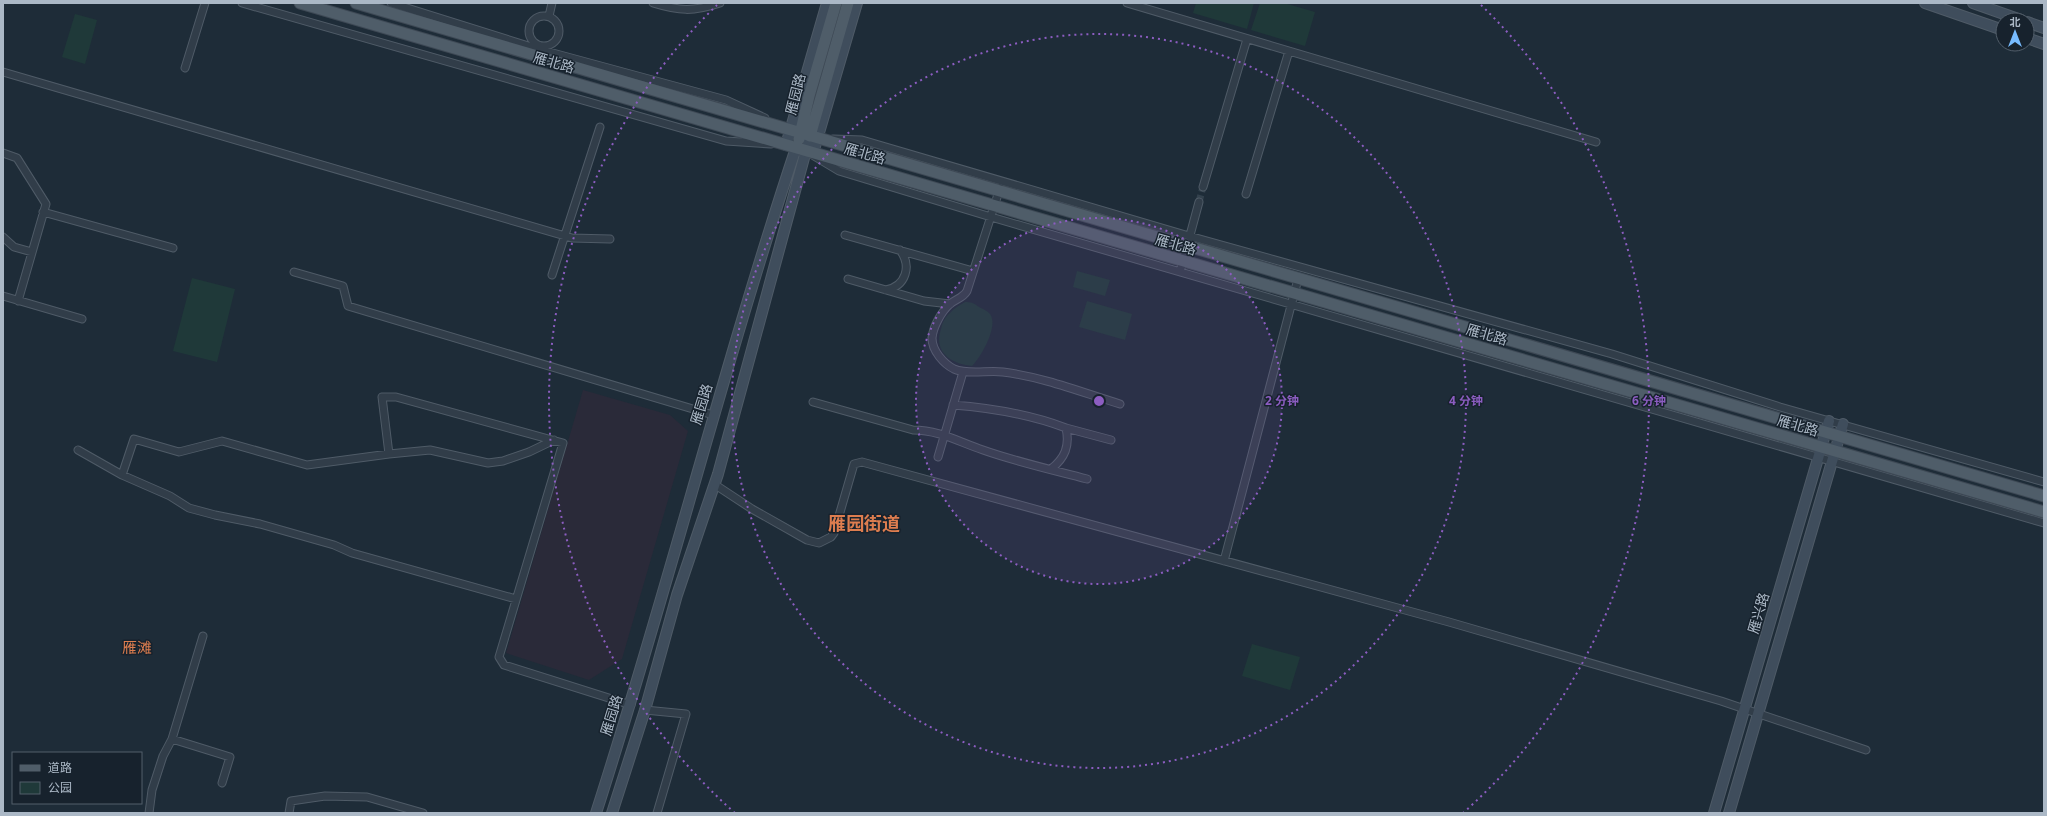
<svg xmlns="http://www.w3.org/2000/svg" width="2047" height="816" viewBox="0 0 2047 816" font-family="'Noto Sans','Noto Sans SC',sans-serif">
	<style>
		.medical { fill: #2a2a39 }
		.green { fill: #1f3939 }
		.lines { fill: none; stroke-linecap: round; stroke-linejoin: round }
		.minor-tunnel { stroke: #33414d; stroke-width: 7; stroke-dasharray: 7 3.5; stroke-linecap: butt }
		.minor-casing { stroke: #4f5b67; stroke-width: 9 }
		.secondary-casing { stroke: #4f5b67; stroke-width: 12 }
		.primary-casing { stroke: #3e4955; stroke-width: 13 }
		.minor { stroke: #313d49; stroke-width: 7 }
		.secondary { stroke: #3f4d5c; stroke-width: 10 }
		.primary { stroke: #4f5d69; stroke-width: 11 }
		.ring { fill: none; stroke: #8c5dc1; stroke-width: 2; stroke-dasharray: 2 4 }
		.labels { text-anchor: middle; dominant-baseline: central; stroke-width: 3; stroke-linejoin: round; paint-order: stroke }
		.street-label { font-size: 14px; fill: #abb8c6; stroke: #17222d }
		.neighbourhood-label { font-size: 15px; fill: #dd7d4f; stroke: #17222d }
		.district-label { font-size: 18px; font-weight: bold; fill: #dd7d4f; stroke: #17222d }
		.centre { fill: #8c5dc1; stroke: #17222d; stroke-width: 2 }
		.ring-label { font-size: 12px; text-anchor: middle; font-weight: bold; fill: #8c5dc1; stroke: #17222d; stroke-width: 3; stroke-linejoin: round; paint-order: stroke }
	</style>
	<rect width="100%" height="100%" fill="#1e2c38"/>
	<!-- medical -->
	<path class="medical" d="M 583,390 L 670,415 L 688,431 L 622,659 L 589,680 L 506,653 Z"/>
	<!-- green -->
	<path class="green" d="M 1196,3 L 1254,3 L 1247,29 L 1193,13 Z
		M 1260,3 L 1284,3 L 1315,12 L 1305,46 L 1251,30 Z
		M 75,14 L 97,20 L 85,64 L 62,57 Z
		M 1077,271 L 1110,280 L 1105,296 L 1073,287 Z
		M 192,278 L 235,289 L 217,362 L 173,351 Z
		M 1087,301 L 1132,314 L 1125,340 L 1079,327 Z
		M 965,302 C 971,302 974,303 979,307 C 983,309 988,311 990,314 C 999,326 981,357 972,366 C 951,364 933,352 941,329 C 942,323 945,317 950,313 C 954,308 960,305 965,302 Z
		M 1252,644 L 1300,657 L 1290,690 L 1242,676 Z"/>
	<g class="lines">
		<!-- minor-tunnel -->
		<path class="minor-tunnel" d="M 1199,202 L 1203,187"/>
		<defs>
			<path id="minor" d="M 242,3 L 726,141 L 771,144
				M 391,3 L 538,49 L 726,100 L 765,118
				M 653,3 C 679,11 693,12 720,3
				M 1127,3 L 1596,142
				M529 31a15 15 0 1 1 30 0a15 15 0 1 1-30 0Z
				M 549,16 L 552,3
				M 185,68 L 205,3
				M 3,72 L 572,238 L 610,239
				M 833,139 L 862,140 L 1189,236 L 1612,354 L 1780,407 L 2044,482
				M 3,153 L 17,158 L 46,204 L 18,301
				M 814,156 L 839,171 L 991,217 L 2044,523
				M 1203,187 L 1247,39
				M 1000,188 L 967,291 C 963,298 956,299 950,304 C 941,312 933,327 932,338 C 932,351 944,364 954,369 C 968,375 988,370 1003,372 C 1043,377 1081,392 1120,404
				M 1246,194 L 1289,51
				M 43,212 L 173,248
				M 845,235 L 973,271
				M 3,237 L 14,247 L 32,252
				M 294,272 L 343,286 L 348,306 L 713,415
				M 1180,272 L 1199,202
				M 552,275 L 600,127
				M 848,279 L 924,301 L 950,304
				M 886,290 C 906,286 912,266 900,250
				M 3,296 L 82,319
				M 813,402 L 913,430 C 939,430 959,442 983,450 C 1017,462 1053,470 1087,479
				M 953,405 C 992,408 1029,414 1066,428 C 1070,446 1065,458 1051,469
				M 1066,428 L 1111,440
				M 78,450 L 122,475 L 170,496 L 189,508 L 215,515 L 260,524 L 334,545 L 352,553 L 516,599
				M 389,454 L 430,450 L 488,463 L 503,461 L 529,452 L 554,440
				M 938,457 L 963,372
				M 122,475 L 134,439 L 179,452 L 222,441 L 307,465 L 389,454 L 382,397 L 396,397 L 563,443 L 499,657 L 504,665 L 631,705
				M 714,484 L 752,509 L 807,540 L 819,543 L 831,537 L 834,533 L 854,464 L 862,462 L 1449,622 L 1721,701 L 1866,750
				M 1224,561 L 1298,279
				M 645,710 L 686,714 L 657,813
				M 172,739 L 230,757 L 222,783
				M 149,813 L 152,790 L 163,756 L 172,739 L 203,636
				M 289,813 L 291,801 L 325,796 L 367,797 L 423,813"/>
			<path id="secondary" d="M 1925,3 L 2003,30
				M 1973,3 L 2021,20
				M 2027,22 L 2044,28
				M 2027,38 L 2044,44
				M 786,145 L 827,3
				M 813,153 L 857,3
				M 596,813 C 667,593 723,368 796,148
				M 612,813 L 645,710 L 677,595 L 718,474 L 810,136
				M 1714,813 L 1829,421
				M 1729,813 L 1843,424"/>
			<path id="primary" d="M 300,3 L 2044,512
				M 356,3 L 2044,496
				M 810,136 L 848,3
				M 799,139 L 809,96 L 836,3"/>
		</defs>
		<!-- minor casing -->
		<use href="#minor" class="minor-casing"/>
		<!-- secondary casing -->
		<use href="#secondary" class="secondary-casing"/>
		<!-- primary casing -->
		<use href="#primary" class="primary-casing"/>
		<!-- minor -->
		<use href="#minor" class="minor"/>
		<!-- secondary -->
		<use href="#secondary" class="secondary"/>
		<!-- primary -->
		<use href="#primary" class="primary"/>
	</g>
	<!-- distance rings -->
	<circle cx="1099" cy="401" r="183" fill="#8c5dc1" fill-opacity=".12"/>
	<g class="ring">
		<circle cx="1099" cy="401" r="183"/>
		<circle cx="1099" cy="401" r="367"/>
		<path d="M735 813A550 550 0 0 1 717 5M1481 5A550 550 0 0 1 1463 813"/>
	</g>
	<g class="labels">
		<!-- street labels -->
		<g class="street-label">
			<text transform="translate(554 62) rotate(16)">雁北路</text>
			<text transform="translate(795 94) rotate(-76)">雁园路</text>
			<text transform="translate(865 153) rotate(16)">雁北路</text>
			<text transform="translate(1176 244) rotate(16)">雁北路</text>
			<text transform="translate(1487 334) rotate(16)">雁北路</text>
			<text transform="translate(701 404) rotate(-73)">雁园路</text>
			<text transform="translate(1798 425) rotate(16)">雁北路</text>
			<text transform="translate(1758 613) rotate(-74)">雁兴路</text>
			<text transform="translate(611 715) rotate(-73)">雁园路</text>
		</g>
		<!-- neighbourhood labels -->
		<g class="neighbourhood-label">
			<text x="137" y="647">雁滩</text>
		</g>
		<!-- district labels -->
		<g class="district-label">
			<text x="864" y="523">雁园街道</text>
		</g>
	</g>
	<circle cx="1099" cy="401" r="6" class="centre"/>
	<g class="ring-label">
		<text x="1282" y="405">2 分钟</text>
		<text x="1466" y="405">4 分钟</text>
		<text x="1649" y="405">6 分钟</text>
	</g>
	<!-- border -->
	<rect width="2047" height="816" fill="none" stroke="#abb8c6" stroke-width="8"/>
	<!-- legend -->
	<rect x="12" y="752" width="130" height="52" fill="#17222d" stroke="#525e6a"/>
	<rect x="20" y="765" width="20" height="6" fill="#4f5d69" stroke="#525e6a"/>
	<text x="48" y="772" font-size="12" fill="#abb8c6">道路</text>
	<rect x="20" y="782" width="20" height="12" fill="#1f3939" stroke="#525e6a"/>
	<text x="48" y="792" font-size="12" fill="#abb8c6">公园</text>
	<!-- north arrow -->
	<g transform="translate(2015 32)"><circle r="19" fill="#17222d" stroke="#525e6a"/>
	<path d="M0-3L7 15L0 10L-7 15Z" fill="#77bbff"/>
	<text y="-6" font-size="11" font-weight="bold" text-anchor="middle" fill="#abb8c6">北</text>
	</g>
</svg>
